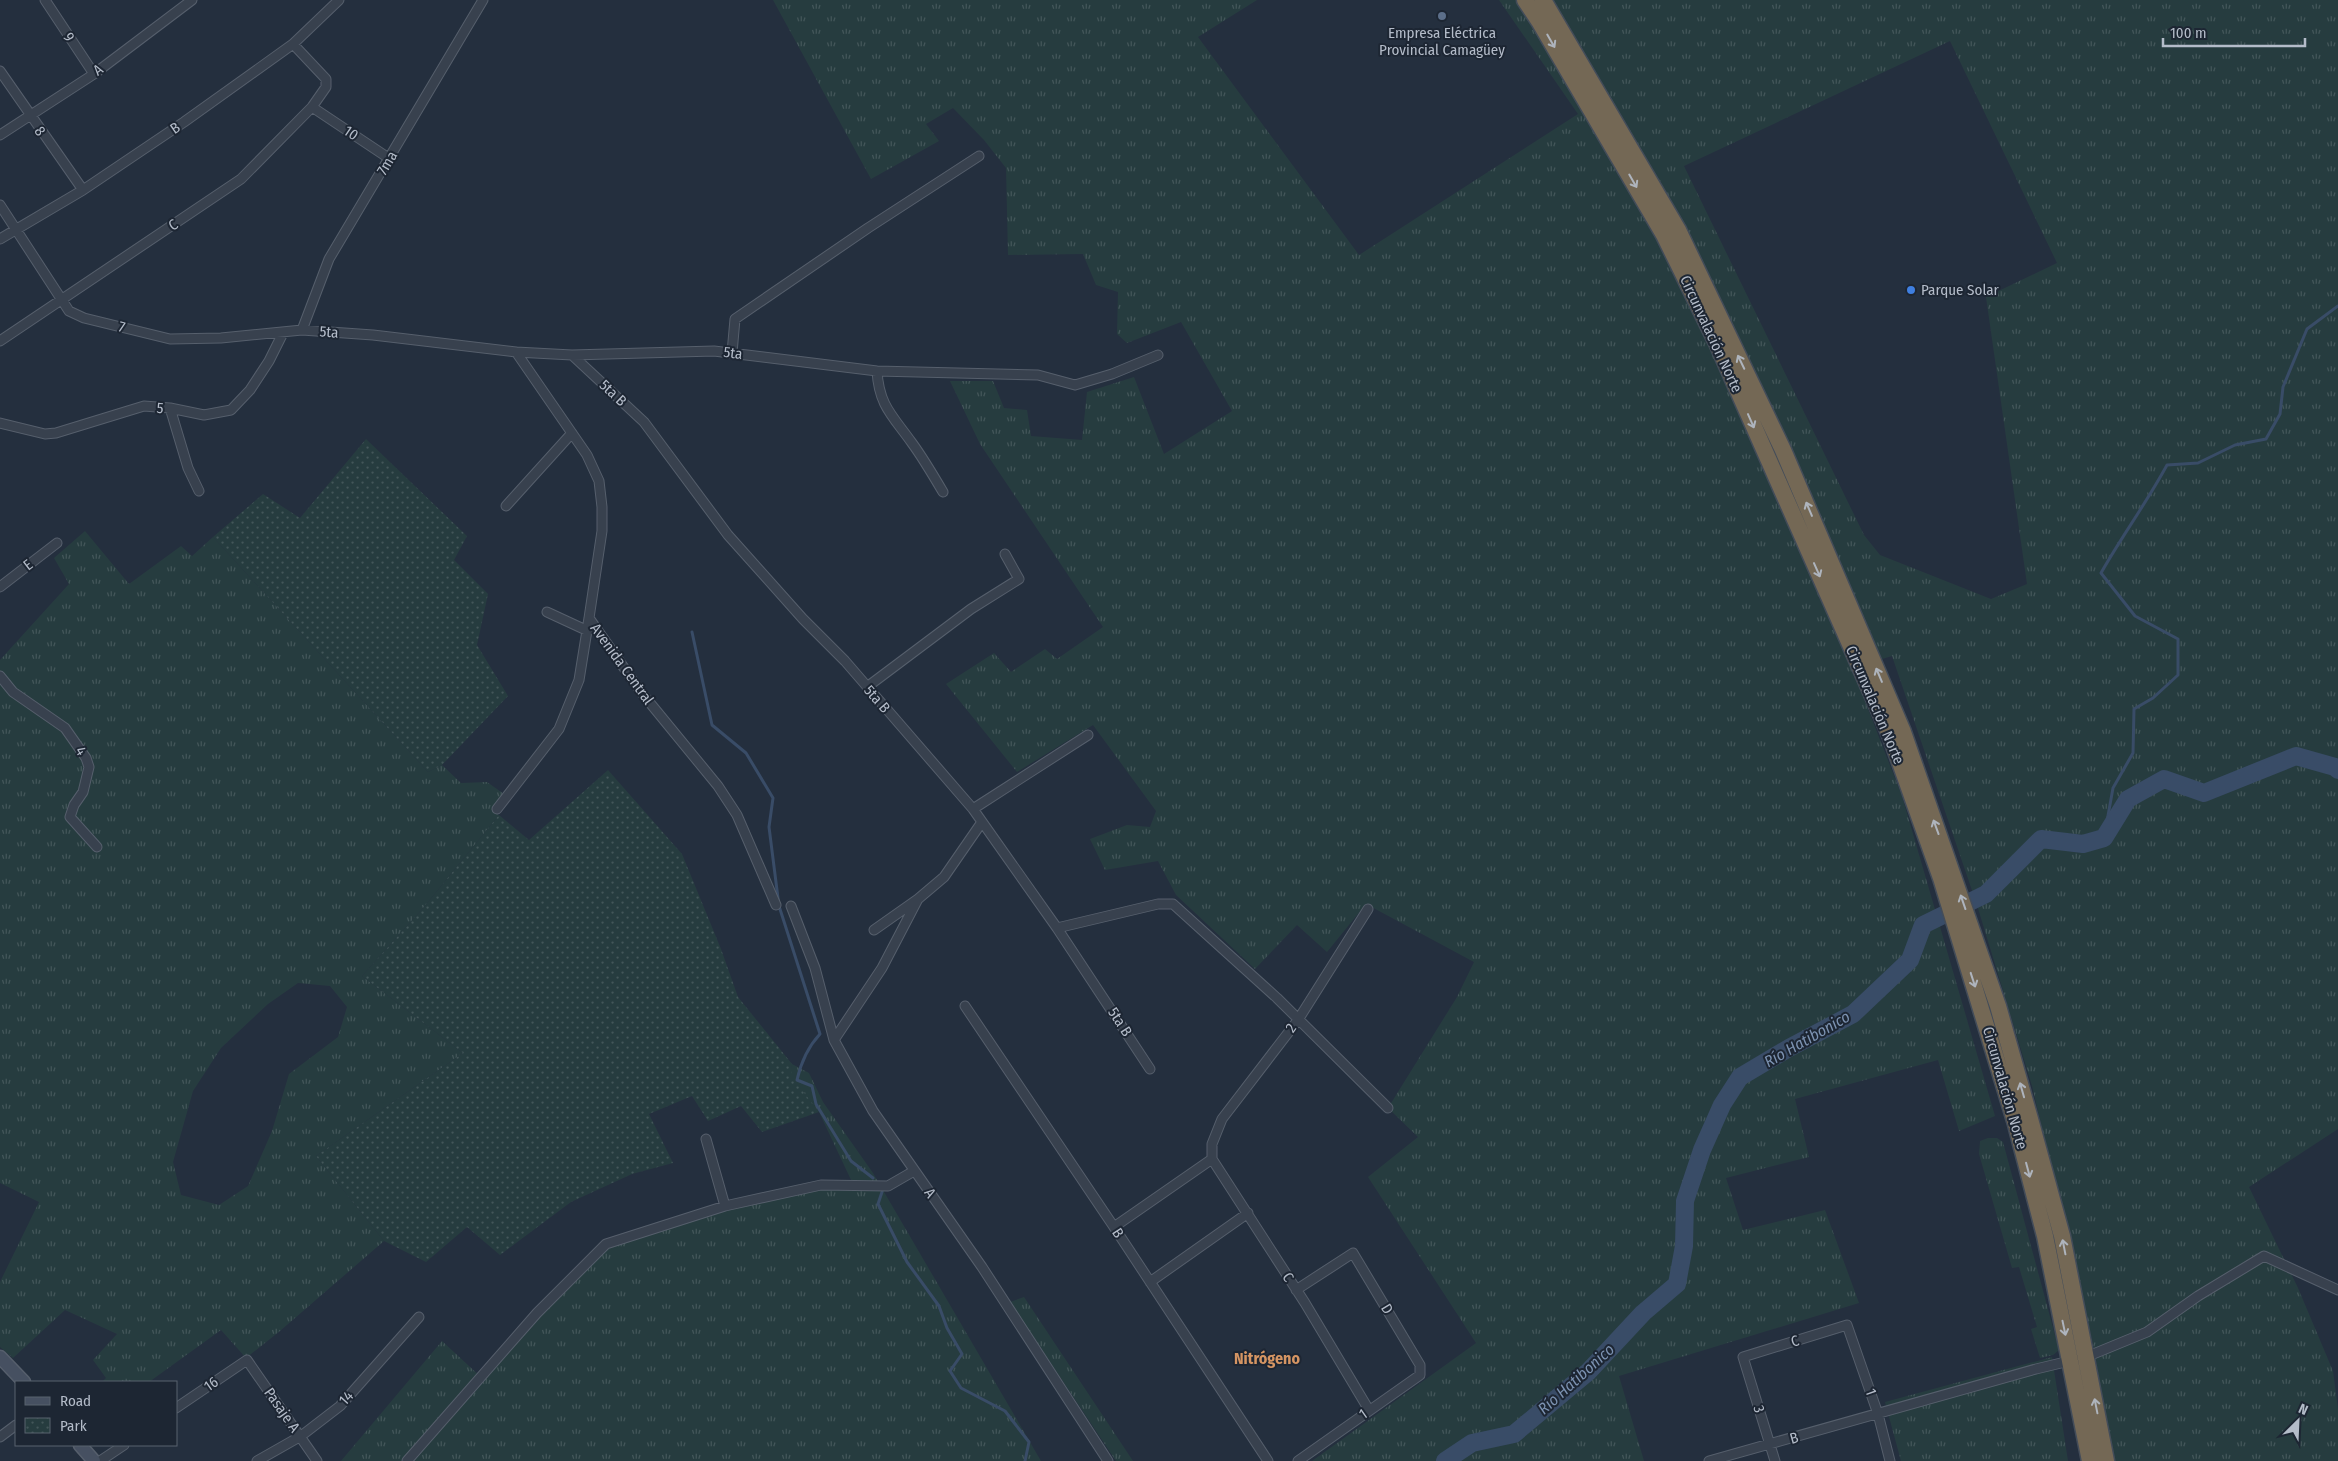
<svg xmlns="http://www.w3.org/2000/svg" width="2338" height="1461" viewBox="0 0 2338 1461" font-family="'Fira Sans Condensed',sans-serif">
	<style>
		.grass { fill: url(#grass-tufts); fill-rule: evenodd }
		.park { fill: url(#park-dots) }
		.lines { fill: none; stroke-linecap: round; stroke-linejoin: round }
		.stream { stroke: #394c67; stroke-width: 3 }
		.river { stroke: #394c67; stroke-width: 18 }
		.street-casing { stroke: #565f6c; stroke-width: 11 }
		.secondary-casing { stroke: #565f6c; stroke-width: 15 }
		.highway-casing { stroke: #434c59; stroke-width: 19 }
		.street { stroke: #38414e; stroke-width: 9 }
		.secondary { stroke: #465061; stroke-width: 12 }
		.highway { stroke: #746855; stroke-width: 16 }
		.oneway { stroke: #aeb4bd }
		.service-dot { fill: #5c6f8a; stroke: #1d2633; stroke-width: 2 }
		.shop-dot { fill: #3f7fe0; stroke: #1d2633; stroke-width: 2 }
		.labels { text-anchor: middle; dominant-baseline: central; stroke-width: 4; stroke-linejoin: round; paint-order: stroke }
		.poi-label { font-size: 15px; fill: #b4bcc9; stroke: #1d2633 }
		.street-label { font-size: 15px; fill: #b4bcc9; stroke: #1d2633 }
		.water-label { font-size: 16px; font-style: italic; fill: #7c92b1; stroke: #1d2633 }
		.neighbourhood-label { font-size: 16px; font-weight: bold; fill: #d59563; stroke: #1d2633 }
	</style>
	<defs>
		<pattern id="grass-tufts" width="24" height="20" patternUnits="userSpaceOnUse" patternTransform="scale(1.25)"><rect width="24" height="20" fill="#263c3f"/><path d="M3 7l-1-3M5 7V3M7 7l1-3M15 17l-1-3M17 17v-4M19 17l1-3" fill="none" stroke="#435659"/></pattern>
		<pattern id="park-dots" width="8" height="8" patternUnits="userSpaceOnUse" patternTransform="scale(1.25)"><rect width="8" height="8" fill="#263c3f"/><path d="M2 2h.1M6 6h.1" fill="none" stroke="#435659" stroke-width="1.8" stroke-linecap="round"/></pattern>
	</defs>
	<rect width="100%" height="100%" fill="#242f3e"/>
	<!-- grass -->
	<path class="grass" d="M 773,0 L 1257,0 L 1198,37 L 1359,255 L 1578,114 L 1499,0 L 2338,0 L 2338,1129 L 2249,1187 L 2298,1288 L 2333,1371 L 2338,1409 L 2338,1461 L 2114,1461 L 2093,1344 L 2032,1086 L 1977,905 L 1892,656 L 1852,668 L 1902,796 L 1995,1116 L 1959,1131 L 1938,1060 L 1795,1099 L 1809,1157 L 1726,1178 L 1743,1230 L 1825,1210 L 1859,1303 L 1619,1376 L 1644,1461 L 1312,1461 L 1476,1343 L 1368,1177 L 1418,1137 L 1388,1108 L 1457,997 L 1474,962 L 1366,904 L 1327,952 L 1297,925 L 1255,969 L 1176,895 L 1158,861 L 1105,870 L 1090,839 L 1127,825 L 1150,827 L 1156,811 L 1093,725 L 1017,772 L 946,684 L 994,653 L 1011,672 L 1045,649 L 1057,659 L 1103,627 L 980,444 L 950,381 L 993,381 L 1004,408 L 1027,410 L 1031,436 L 1082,440 L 1087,392 L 1134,377 L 1164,454 L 1232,411 L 1181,322 L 1127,343 L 1117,334 L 1118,292 L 1096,285 L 1083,254 L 1008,255 L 1006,168 L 984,140 L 953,108 L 926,124 L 939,141 L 871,179 ZM 1950,41 L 2057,263 L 1986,297 L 2027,584 L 1991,599 L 1880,555 L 1864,535 L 1684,166 Z
		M 85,531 L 129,584 L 181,546 L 192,556 L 213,537 L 428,772 L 442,765 L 461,783 L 487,782 L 504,794 L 494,811 L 499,815 L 424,907 L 362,976 L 463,1053 L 316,1156 L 384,1241 L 280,1331 L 246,1358 L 221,1330 L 149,1382 L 102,1382 L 106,1378 L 93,1360 L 117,1334 L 65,1310 L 13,1358 L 0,1347 L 0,1282 L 39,1202 L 0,1183 L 0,660 L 69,584 L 54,558 ZM 298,983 L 330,986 L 347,1007 L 338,1037 L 289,1074 L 272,1131 L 248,1186 L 219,1205 L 181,1195 L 173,1162 L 193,1091 L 221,1048 L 268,1004 Z
		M 792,1064 L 809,1073 L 823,1102 L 873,1173 L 1041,1461 L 341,1461 L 442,1341 L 482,1378 L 604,1248 L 725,1206 L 852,1182 L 819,1112 L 790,1076 Z
		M 1988,1138 L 1997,1138 L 2003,1142 L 2059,1350 L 2053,1355 L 2040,1358 L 2031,1329 L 2037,1327 L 2019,1267 L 2012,1268 L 1979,1154 L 1980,1141 Z
		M 1024,1297 L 1133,1461 L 1116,1461 L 1010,1302 Z
		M 2052,1357 L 2068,1461 L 1901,1461 L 1885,1402 Z"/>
	<!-- park -->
	<path class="park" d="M 366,439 L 467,536 L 454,560 L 488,594 L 477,645 L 508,696 L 442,765 L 428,772 L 213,537 L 263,494 L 300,518 Z
		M 608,770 L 682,854 L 721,949 L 738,997 L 792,1064 L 791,1076 L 819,1112 L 762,1132 L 741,1106 L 708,1121 L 692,1096 L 649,1114 L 673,1163 L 632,1174 L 571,1202 L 500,1255 L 467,1227 L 426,1262 L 384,1241 L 316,1156 L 463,1053 L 362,976 L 424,907 L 499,815 L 529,840 Z"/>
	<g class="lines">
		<!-- stream -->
		<path class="stream" d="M 692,632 L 712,725 L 746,753 L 773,798 L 769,827 L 779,906 L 820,1034 C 807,1048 801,1062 797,1080 L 812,1086 L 816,1104 L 851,1161 L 873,1178
			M 2104,838 L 2113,788 L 2133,753 L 2134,709 L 2153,698 L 2178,675 L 2178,639 L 2135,616 L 2101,573 C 2122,536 2147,502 2167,465 L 2198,463 L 2235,445 L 2266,439 L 2280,414 L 2283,387 L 2307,329 L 2338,306
			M 882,1192 L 878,1204 L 907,1262 L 939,1306 L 947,1328 L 962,1354 L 950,1371 L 961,1388 L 1005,1411 L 1029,1442 L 1025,1461"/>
		<!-- river -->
		<path class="river" d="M 1445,1461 L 1472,1443 L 1514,1434 L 1588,1372 L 1643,1313 L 1677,1284 L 1684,1246 L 1685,1201 L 1702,1150 L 1722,1105 L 1740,1077 L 1789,1048 L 1853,1014 L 1910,960 L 1923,925 L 1986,894 L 2041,839 L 2083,844 L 2104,838 L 2128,799 L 2164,779 L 2204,793 L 2296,756 L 2335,767 L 2338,770"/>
		<defs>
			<path id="street" d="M 45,0 L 94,74
				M 0,71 L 83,190
				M 312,107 L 390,159
				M 0,135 L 94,74 L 192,0
				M 0,205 L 69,311 L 84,318 L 170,339 L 221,338 L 302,330 L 373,335 L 516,352 L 572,355 L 714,351 L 877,371 L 1038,375 L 1075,385 L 1112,374 L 1158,355
				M 0,239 L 83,190 L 184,122 L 293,44 L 339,0
				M 302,330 L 329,259 L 483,0
				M 0,341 L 241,179 L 312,107 L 326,87 L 326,79 L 293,44
				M 516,352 L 587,455 L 599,481 L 602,507 L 602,531 L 589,618 L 641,692 L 718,786 L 737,815 L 776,905
				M 732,353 L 735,319 L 868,228 L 979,156
				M 572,355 L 644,422 L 728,535 L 803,619 L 845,661 L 973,809 L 1057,928 L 1150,1069
				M 877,371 C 879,406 893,416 912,443 C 923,458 933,475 943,492
				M 170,408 L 188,468 L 199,491
				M 0,423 L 45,434 L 56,433 L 144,406 L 170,408 L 204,415 L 231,410 L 250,390 L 269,361 L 283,333
				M 506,506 L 572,433
				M 0,587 L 57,543
				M 547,612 L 588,631
				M 0,676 L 13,692 L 65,728 L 86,758 L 89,767 L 83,792 L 74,805 L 70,817 L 97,847
				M 867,687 L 971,609 L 1019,579 L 1005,554
				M 497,809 L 559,729 L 579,680 L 589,618
				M 973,809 L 1088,735
				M 791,906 L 815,968 L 834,1040 L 873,1111 L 982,1267 L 1108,1461
				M 1368,909 L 1298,1020 L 1222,1119 L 1212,1144 L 1212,1159 L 1305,1303 L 1369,1410
				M 1057,928 L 1158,904 L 1173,904 L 1277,998 L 1388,1108
				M 874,930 L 918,899 L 944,877 L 982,822
				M 965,1006 L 1114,1227 L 1268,1461
				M 834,1040 L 882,968 L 918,899
				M 706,1139 L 725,1206
				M 1114,1227 L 1212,1159
				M 1150,1282 L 1248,1213
				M 1296,1290 L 1353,1253 L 1420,1365 L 1420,1375 L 1298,1461
				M 176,1408 L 247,1360 L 317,1461
				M 0,1437 L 16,1425
				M 100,1461 L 124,1445
				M 257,1461 L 301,1436 L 340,1406 L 419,1317
				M 407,1461 L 537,1313 L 606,1244 L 725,1206 L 821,1185 L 888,1186 L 914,1171
				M 1709,1461 L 2036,1369 L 2086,1357 L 2147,1332 L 2198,1296 L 2264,1256 L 2338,1290
				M 1775,1461 L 1743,1357 L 1847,1325 L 1878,1414 L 1890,1461"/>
			<path id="secondary" d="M 0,1357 L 24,1382
				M 80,1445 L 94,1461"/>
			<path id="highway" d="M 1525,0 L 1539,21 L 1664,235 L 1717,343 L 1891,737 L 1941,878 L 2016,1124 L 2045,1236 L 2090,1461
				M 1543,0 L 1678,230 L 1783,450 L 1903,732 L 1998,1006 L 2030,1119 L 2062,1236 L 2106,1461"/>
		</defs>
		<!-- street casing -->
		<use href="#street" class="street-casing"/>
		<!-- secondary casing -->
		<use href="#secondary" class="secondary-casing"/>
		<!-- highway casing -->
		<use href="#highway" class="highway-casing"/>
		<!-- street -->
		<use href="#street" class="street"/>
		<!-- secondary -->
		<use href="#secondary" class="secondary"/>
		<!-- highway -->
		<use href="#highway" class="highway"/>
	</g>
	<!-- one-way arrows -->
	<defs><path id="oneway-shaft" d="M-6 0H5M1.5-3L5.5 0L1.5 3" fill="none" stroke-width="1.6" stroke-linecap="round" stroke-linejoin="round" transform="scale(1.25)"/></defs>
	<g class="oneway">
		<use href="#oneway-shaft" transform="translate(1551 41) rotate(60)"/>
		<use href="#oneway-shaft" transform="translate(1633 181) rotate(60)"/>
		<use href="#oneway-shaft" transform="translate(1741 362) rotate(-116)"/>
		<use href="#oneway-shaft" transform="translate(1751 421) rotate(66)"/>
		<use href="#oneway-shaft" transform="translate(1809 509) rotate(-113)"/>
		<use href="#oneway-shaft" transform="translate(1817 570) rotate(66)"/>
		<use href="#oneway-shaft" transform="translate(1879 675) rotate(-113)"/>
		<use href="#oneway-shaft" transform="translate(1936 827) rotate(-110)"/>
		<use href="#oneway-shaft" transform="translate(1963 902) rotate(-109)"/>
		<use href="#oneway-shaft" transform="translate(1973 980) rotate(72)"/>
		<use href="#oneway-shaft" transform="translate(2022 1090) rotate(-106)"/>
		<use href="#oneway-shaft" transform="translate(2028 1170) rotate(75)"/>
		<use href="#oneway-shaft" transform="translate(2064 1247) rotate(-101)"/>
		<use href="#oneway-shaft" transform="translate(2064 1328) rotate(78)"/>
		<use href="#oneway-shaft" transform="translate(2096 1406) rotate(-101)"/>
	</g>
	<!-- markers -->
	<circle class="service-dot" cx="1442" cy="16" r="5"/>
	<circle class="shop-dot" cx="1911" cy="290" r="5"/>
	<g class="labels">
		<!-- poi labels -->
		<g class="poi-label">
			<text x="1442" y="33">Empresa Eléctrica<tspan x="1442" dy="17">Provincial Camagüey</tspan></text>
			<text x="1921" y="290" text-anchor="start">Parque Solar</text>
		</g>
		<!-- street labels -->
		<g class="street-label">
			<text transform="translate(69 37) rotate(57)">9</text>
			<text transform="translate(98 70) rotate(-36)">A</text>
			<text transform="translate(175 128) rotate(-34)">B</text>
			<text transform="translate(40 131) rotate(54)">8</text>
			<text transform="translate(351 133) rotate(34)">10</text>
			<text transform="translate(387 163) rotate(-59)">7ma</text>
			<text transform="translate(173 225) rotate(-34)">C</text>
			<text transform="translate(122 327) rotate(14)">7</text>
			<text transform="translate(329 332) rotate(4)">5ta</text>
			<text transform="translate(1711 334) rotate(65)">Circunvalación Norte</text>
			<text transform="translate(733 353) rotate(7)">5ta</text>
			<text transform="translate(613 393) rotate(43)">5ta B</text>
			<text transform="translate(160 408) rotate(5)">5</text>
			<text transform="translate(28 565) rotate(-38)">E</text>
			<text transform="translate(622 664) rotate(54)">Avenida Central</text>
			<text transform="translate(877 699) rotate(49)">5ta B</text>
			<text transform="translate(1875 705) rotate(67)">Circunvalación Norte</text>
			<text transform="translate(81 751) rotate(58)">4</text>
			<text transform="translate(1120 1022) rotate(57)">5ta B</text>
			<text transform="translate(1291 1028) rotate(-54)">2</text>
			<text transform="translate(2005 1088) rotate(74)">Circunvalación Norte</text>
			<text transform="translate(930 1193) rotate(56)">A</text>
			<text transform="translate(1118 1233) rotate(57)">B</text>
			<text transform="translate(1288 1277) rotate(58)">C</text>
			<text transform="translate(1387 1309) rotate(59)">D</text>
			<text transform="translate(1795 1341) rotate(-17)">C</text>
			<text transform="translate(211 1384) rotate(-35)">16</text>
			<text transform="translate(1871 1392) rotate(71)">1</text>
			<text transform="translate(346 1398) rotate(-47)">14</text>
			<text transform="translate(1759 1409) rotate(73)">3</text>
			<text transform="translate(282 1410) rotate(55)">Pasaje A</text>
			<text transform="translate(1363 1414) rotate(-35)">1</text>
			<text transform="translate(1794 1438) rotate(-16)">B</text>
		</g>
		<!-- water labels -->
		<g class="water-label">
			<text transform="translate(1807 1039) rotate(-30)">Río Hatibonico</text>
			<text transform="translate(1576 1379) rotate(-42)">Río Hatibonico</text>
		</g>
		<!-- neighbourhood labels -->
		<g class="neighbourhood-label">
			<text x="1267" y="1358">Nitrógeno</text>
		</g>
	</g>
	<!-- legend -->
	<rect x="15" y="1381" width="162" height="65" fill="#1d2633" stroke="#59626f"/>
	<rect x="25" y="1397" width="25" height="8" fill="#465061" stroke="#59626f"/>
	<text x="60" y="1406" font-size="15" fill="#b4bcc9">Road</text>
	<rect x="25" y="1418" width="25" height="15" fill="url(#park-dots)" stroke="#59626f"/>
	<text x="60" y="1431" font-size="15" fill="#b4bcc9">Park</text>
	<!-- north arrow -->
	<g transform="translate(2298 1421) rotate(24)" stroke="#1d2633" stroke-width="4" paint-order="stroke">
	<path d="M0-4L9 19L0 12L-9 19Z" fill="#b4bcc9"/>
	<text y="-8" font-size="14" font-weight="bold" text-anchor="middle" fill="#b4bcc9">N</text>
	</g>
	<!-- scale -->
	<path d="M2163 38v8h142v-8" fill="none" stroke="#b4bcc9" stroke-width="2.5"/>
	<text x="2170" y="38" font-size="15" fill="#b4bcc9" stroke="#1d2633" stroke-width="4" paint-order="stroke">100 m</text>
</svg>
